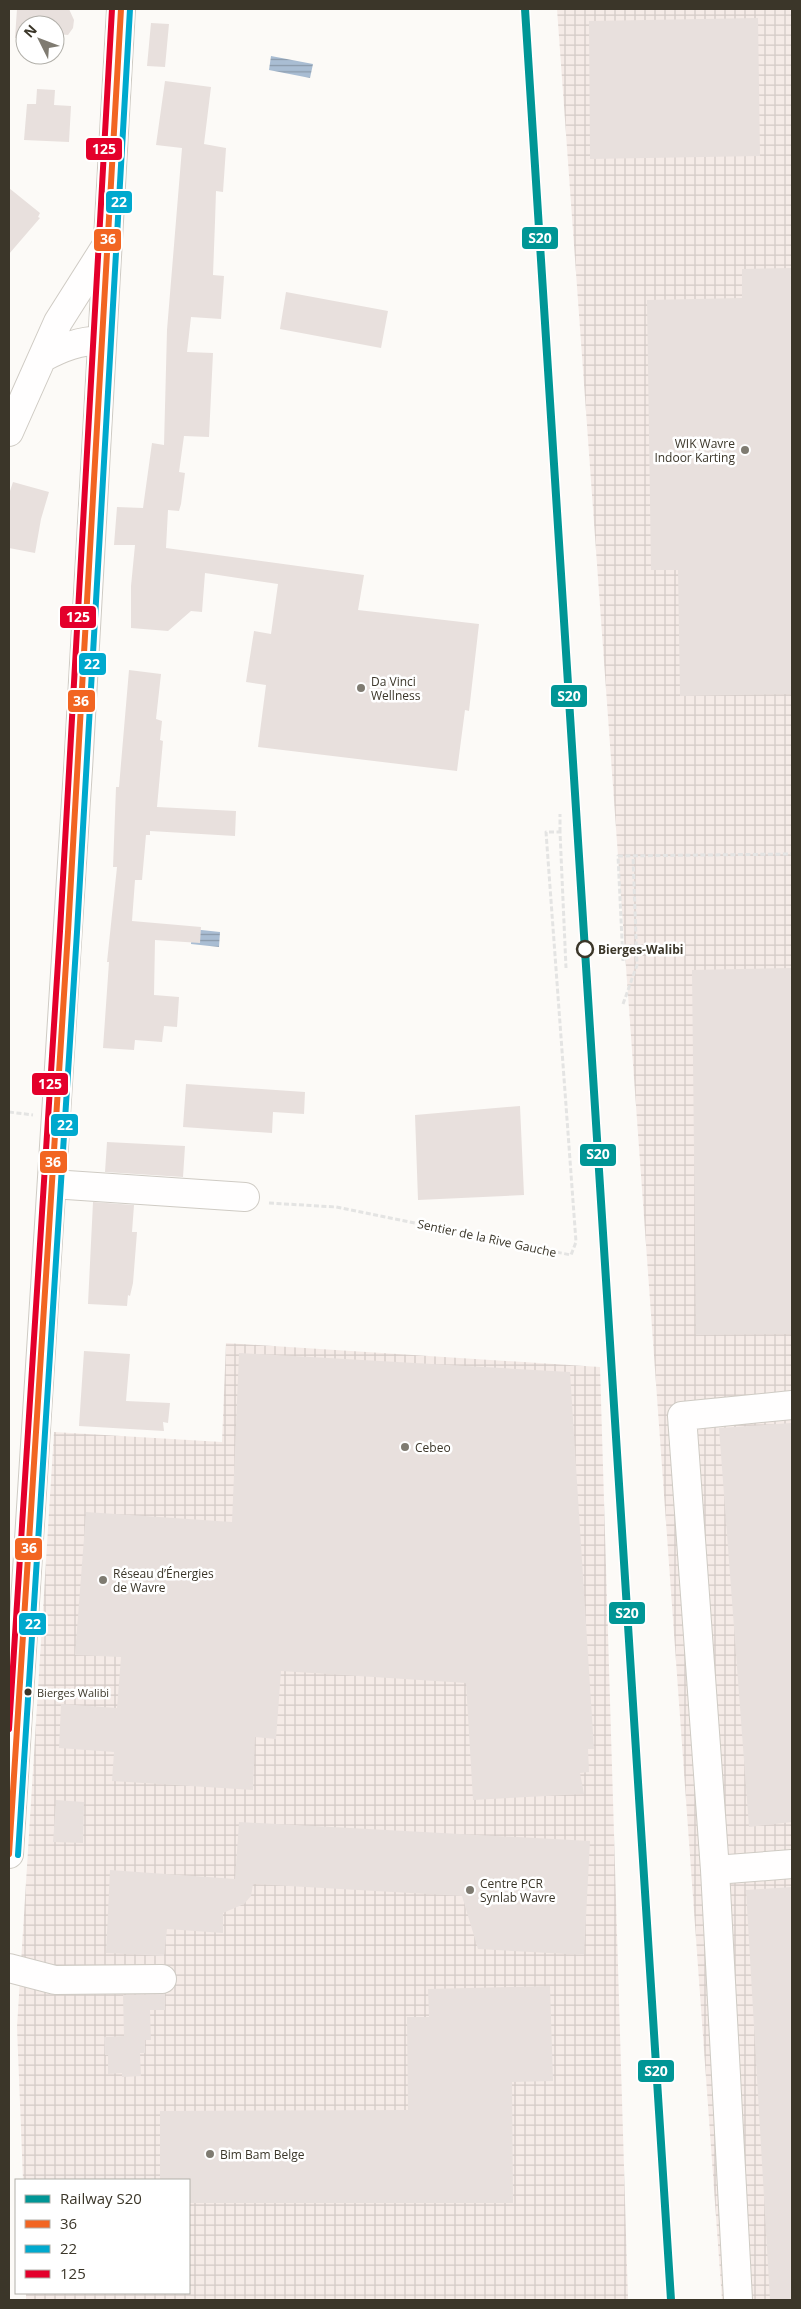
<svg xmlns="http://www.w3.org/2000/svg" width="801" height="2309" viewBox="0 0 801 2309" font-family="'Open Sans',sans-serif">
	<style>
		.industrial { fill: url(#industrial-grid) }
		.water { fill: url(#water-rules) }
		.building { fill: #e8e0dd }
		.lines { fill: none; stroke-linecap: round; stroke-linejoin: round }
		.minor-casing { stroke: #cfcbc4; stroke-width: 30 }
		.major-casing { stroke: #cfcbc4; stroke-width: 30 }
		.path { stroke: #e4e4e3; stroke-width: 3; stroke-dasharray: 5 2.5; stroke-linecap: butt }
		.minor { stroke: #fffefe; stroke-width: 28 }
		.major { stroke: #fffefe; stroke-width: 28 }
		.bus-1-casing { stroke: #fff; stroke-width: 10 }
		.bus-2-casing { stroke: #fff; stroke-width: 10 }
		.bus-3-casing { stroke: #fff; stroke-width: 10 }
		.bus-1 { stroke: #f26522; stroke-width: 6 }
		.bus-2 { stroke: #00a9ce; stroke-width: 6 }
		.bus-3 { stroke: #e4002b; stroke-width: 6 }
		.rail-1-casing { stroke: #fff; stroke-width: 11 }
		.rail-1 { stroke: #009696; stroke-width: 8 }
		.poi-dot { fill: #7f7b71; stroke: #fff; stroke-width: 2 }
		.stop-dot { fill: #fff; stroke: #3b3629; stroke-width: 2.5 }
		.bus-dot { fill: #3b3629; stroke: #fff; stroke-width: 2 }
		.labels { text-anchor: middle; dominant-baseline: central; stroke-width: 5; stroke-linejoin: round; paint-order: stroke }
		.bus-label { font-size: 11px; fill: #3b3629; stroke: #fff; text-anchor: start }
		.poi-label { font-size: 12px; fill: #3b3629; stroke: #fff; text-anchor: start }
		.stop-label { font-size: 12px; font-weight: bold; fill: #3b3629; stroke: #fff; text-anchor: start }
		.street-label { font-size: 12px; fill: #3b3629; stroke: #fff }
		.line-badge { stroke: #fff; stroke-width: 2 }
		.badge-label { font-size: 14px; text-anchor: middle; font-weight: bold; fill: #fff }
	</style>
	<defs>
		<pattern id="industrial-grid" width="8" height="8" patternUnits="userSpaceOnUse" patternTransform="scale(1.25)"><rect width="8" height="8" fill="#f5ebe7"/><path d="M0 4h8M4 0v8" fill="none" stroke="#d3cac6"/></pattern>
		<pattern id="water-rules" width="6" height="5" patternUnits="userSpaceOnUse" patternTransform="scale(1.25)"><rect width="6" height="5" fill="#a9bdd3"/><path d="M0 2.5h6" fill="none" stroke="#8b9aab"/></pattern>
	</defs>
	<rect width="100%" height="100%" fill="#fcfaf7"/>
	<!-- industrial -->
	<path class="industrial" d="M 557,9 L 792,9 L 792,2300 L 722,2300 Z
		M 226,1343 L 600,1367 L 628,2300 L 26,2300 L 26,2293 L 189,2293 L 189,2180 L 23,2180 L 17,2027 L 54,1432 L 222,1442 Z"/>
	<!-- water -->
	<path class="water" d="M 271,56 L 313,64 L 310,78 L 269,70 Z
		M 192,929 L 220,932 L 219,947 L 191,944 Z"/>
	<!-- building -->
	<path class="building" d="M 17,9 L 69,9 L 74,20 L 73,28 L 68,35 L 57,34 L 55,40 L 55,25 L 25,25 L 25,38 L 15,38 Z
		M 758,18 L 760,156 L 590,159 L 589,21 Z
		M 151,23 L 169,24 L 165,67 L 147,66 Z
		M 165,81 L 211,87 L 204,144 L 226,148 L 223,192 L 216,191 L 215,222 L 213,275 L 224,276 L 221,319 L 191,317 L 187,352 L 213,353 L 209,437 L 184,436 L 179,472 L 185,473 L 181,504 L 179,511 L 168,510 L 166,548 L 364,575 L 358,610 L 479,624 L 469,711 L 465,710 L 457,771 L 258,747 L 266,685 L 246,682 L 254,631 L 271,634 L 278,584 L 205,573 L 202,612 L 191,611 L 168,631 L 131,628 L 131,586 L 135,545 L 114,545 L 117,507 L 143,508 L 152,443 L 164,445 L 167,330 L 182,148 L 156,145 Z
		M 37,89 L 55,90 L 54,105 L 71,106 L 69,142 L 24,140 L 27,104 L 36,104 Z
		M 9,188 L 40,213 L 38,217 L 40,218 L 9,254 Z
		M 792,268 L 792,694 L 680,696 L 678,570 L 651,570 L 647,300 L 742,298 L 742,269 Z
		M 286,292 L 388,311 L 381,348 L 280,329 Z
		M 13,482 L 49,492 L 41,519 L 35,553 L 9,548 L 9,494 Z
		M 129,670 L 161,674 L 156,719 L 162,721 L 160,740 L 163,741 L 157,807 L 236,811 L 235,836 L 150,831 L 150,835 L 146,835 L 142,880 L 135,880 L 132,921 L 201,927 L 200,943 L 155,940 L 154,995 L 179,997 L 177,1027 L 164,1026 L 162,1042 L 135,1040 L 134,1050 L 103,1048 L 109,962 L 107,962 L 117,867 L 113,867 L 116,787 L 119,787 Z
		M 792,968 L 792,1334 L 696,1335 L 692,970 Z
		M 186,1084 L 305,1092 L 304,1114 L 273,1112 L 272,1133 L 183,1127 Z
		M 520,1106 L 524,1195 L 418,1200 L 415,1115 Z
		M 107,1142 L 185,1146 L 183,1177 L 105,1172 Z
		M 93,1202 L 134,1205 L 132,1232 L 137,1232 L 133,1283 L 130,1296 L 128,1295 L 127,1306 L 88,1304 Z
		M 84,1351 L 130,1354 L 126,1401 L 170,1403 L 168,1423 L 163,1422 L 164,1431 L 79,1426 Z
		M 239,1353 L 570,1372 L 594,1749 L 588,1749 L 589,1772 L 580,1773 L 584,1794 L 473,1800 L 466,1683 L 281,1671 L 276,1739 L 255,1737 L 253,1790 L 112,1781 L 114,1752 L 59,1748 L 61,1704 L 117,1708 L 121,1657 L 75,1655 L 86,1512 L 232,1522 Z
		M 792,1423 L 792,1822 L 749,1827 L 719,1428 Z
		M 56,1800 L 84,1802 L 83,1843 L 53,1842 Z
		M 239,1822 L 590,1841 L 584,1955 L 478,1949 L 462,1896 L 253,1884 L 251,1896 L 244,1904 L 223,1913 L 223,1933 L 167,1929 L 164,1956 L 106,1953 L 110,1870 L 235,1879 Z
		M 792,1887 L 792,2300 L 770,2300 L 746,1890 Z
		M 550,1986 L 553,2081 L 512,2082 L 513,2203 L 189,2203 L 189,2180 L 160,2180 L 160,2111 L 408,2110 L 407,2017 L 429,2017 L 428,1989 Z
		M 165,1994 L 165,2010 L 150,2010 L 151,2040 L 145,2040 L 145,2053 L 140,2053 L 141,2076 L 122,2077 L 122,2073 L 108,2074 L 108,2055 L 105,2055 L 104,2037 L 124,2036 L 123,1995 Z"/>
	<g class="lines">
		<defs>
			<path id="minor" d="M 42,358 C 63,347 79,341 102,340
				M 9,432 L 58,322 L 108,243
				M 52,1184 L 245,1197
				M 715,1870 L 682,1416 L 792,1405
				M 9,1968 L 55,1980 L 162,1979
				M 738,2300 L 715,1870 L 792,1864"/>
			<path id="major" d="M 9,1854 C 52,1240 87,624 121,9"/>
		</defs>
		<!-- minor casing -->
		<use href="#minor" class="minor-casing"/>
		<!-- major casing -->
		<use href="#major" class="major-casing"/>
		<!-- path -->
		<path class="path" d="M 560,832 L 560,814
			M 623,961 L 618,856 L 792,854
			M 623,1004 L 637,965 L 633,856
			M 9,1112 L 33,1115
			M 269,1203 L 336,1207 L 571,1255 L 576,1242 L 546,832 L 560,832 L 566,968"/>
		<!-- minor -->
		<use href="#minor" class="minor"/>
		<!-- major -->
		<use href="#major" class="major"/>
		<defs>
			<path id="bus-1" d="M 9,1854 L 68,932 L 121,9"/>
			<path id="bus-2" d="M 18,1855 L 77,932 L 130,9"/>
			<path id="bus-3" d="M 9,1729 L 60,931 L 112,9"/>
		</defs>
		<!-- bus-1 casing -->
		<use href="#bus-1" class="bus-1-casing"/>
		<!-- bus-2 casing -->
		<use href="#bus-2" class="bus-2-casing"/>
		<!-- bus-3 casing -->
		<use href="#bus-3" class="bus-3-casing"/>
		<!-- bus-1 -->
		<use href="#bus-1" class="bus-1"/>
		<!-- bus-2 -->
		<use href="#bus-2" class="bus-2"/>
		<!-- bus-3 -->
		<use href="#bus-3" class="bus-3"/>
		<defs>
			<path id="rail-1" d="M 525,9 L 671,2300"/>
		</defs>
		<!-- rail-1 casing -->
		<use href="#rail-1" class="rail-1-casing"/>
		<!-- rail-1 -->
		<use href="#rail-1" class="rail-1"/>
	</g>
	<!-- markers -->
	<g class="poi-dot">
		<circle cx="745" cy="450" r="5"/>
		<circle cx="361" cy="688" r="5"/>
		<circle cx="405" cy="1447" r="5"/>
		<circle cx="103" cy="1580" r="5"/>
		<circle cx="470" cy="1890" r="5"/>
		<circle cx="210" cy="2154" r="5"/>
	</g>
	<circle class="stop-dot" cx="585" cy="949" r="8"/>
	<circle class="bus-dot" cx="28" cy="1692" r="4.5"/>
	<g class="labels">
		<!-- bus labels -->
		<g class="bus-label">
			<text x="37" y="1692">Bierges Walibi</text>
		</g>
		<!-- poi labels -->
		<g class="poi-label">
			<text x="735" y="443" text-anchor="end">WIK Wavre<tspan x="735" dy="14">Indoor Karting</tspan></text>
			<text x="371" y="681">Da Vinci<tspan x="371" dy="14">Wellness</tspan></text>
			<text x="415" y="1447">Cebeo</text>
			<text x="113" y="1573">Réseau d’Énergies<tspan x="113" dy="14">de Wavre</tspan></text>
			<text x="480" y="1883">Centre PCR<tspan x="480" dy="14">Synlab Wavre</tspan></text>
			<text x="220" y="2154">Bim Bam Belge</text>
		</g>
		<!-- stop labels -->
		<g class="stop-label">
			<text x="598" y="949">Bierges-Walibi</text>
		</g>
		<!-- street labels -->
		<g class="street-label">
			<text transform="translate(487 1238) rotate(12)">Sentier de la Rive Gauche</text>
		</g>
	</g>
	<g class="line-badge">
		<rect x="85" y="137" width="38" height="24" rx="5" fill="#e4002b"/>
		<rect x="105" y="190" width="28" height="24" rx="5" fill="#00a9ce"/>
		<rect x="521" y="226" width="38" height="24" rx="5" fill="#009696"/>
		<rect x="93" y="228" width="29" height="24" rx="5" fill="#f26522"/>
		<rect x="59" y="605" width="38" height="24" rx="5" fill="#e4002b"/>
		<rect x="78" y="652" width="29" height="24" rx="5" fill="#00a9ce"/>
		<rect x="550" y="684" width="38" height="24" rx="5" fill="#009696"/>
		<rect x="67" y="689" width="29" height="24" rx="5" fill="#f26522"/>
		<rect x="31" y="1072" width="38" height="24" rx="5" fill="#e4002b"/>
		<rect x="50" y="1113" width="29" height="24" rx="5" fill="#00a9ce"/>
		<rect x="579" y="1143" width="38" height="24" rx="5" fill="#009696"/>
		<rect x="39" y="1150" width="29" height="24" rx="5" fill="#f26522"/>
		<rect x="14" y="1537" width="29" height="24" rx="5" fill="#f26522"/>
		<rect x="608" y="1601" width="38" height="24" rx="5" fill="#009696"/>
		<rect x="18" y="1612" width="29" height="24" rx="5" fill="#00a9ce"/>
		<rect x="637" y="2059" width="38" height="24" rx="5" fill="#009696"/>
	</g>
	<g class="badge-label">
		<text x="104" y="154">125</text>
		<text x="119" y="207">22</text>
		<text x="540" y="243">S20</text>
		<text x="108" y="244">36</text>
		<text x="78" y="622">125</text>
		<text x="92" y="669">22</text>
		<text x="569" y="701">S20</text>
		<text x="81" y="706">36</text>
		<text x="50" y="1089">125</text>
		<text x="65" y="1130">22</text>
		<text x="598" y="1159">S20</text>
		<text x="53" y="1167">36</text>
		<text x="29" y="1553">36</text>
		<text x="627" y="1618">S20</text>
		<text x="33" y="1629">22</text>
		<text x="656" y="2076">S20</text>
	</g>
	<!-- border -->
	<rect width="801" height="2309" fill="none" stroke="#3b3629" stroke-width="20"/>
	<!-- legend -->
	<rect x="15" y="2179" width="175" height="115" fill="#ffffff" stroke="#b1afa9"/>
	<rect x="25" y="2195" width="25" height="8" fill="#009696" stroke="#b1afa9"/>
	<text x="60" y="2204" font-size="15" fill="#3b3629">Railway S20</text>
	<rect x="25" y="2220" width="25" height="8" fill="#f26522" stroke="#b1afa9"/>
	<text x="60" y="2229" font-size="15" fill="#3b3629">36</text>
	<rect x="25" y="2245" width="25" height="8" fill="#00a9ce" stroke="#b1afa9"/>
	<text x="60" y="2254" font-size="15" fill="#3b3629">22</text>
	<rect x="25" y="2270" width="25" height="8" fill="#e4002b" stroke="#b1afa9"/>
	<text x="60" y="2279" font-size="15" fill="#3b3629">125</text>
	<!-- north arrow -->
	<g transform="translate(40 40) rotate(312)"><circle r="24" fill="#ffffff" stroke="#b1afa9"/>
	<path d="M0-4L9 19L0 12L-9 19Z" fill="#7f7b71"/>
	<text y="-8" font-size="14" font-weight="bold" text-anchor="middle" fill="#3b3629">N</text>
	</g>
</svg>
